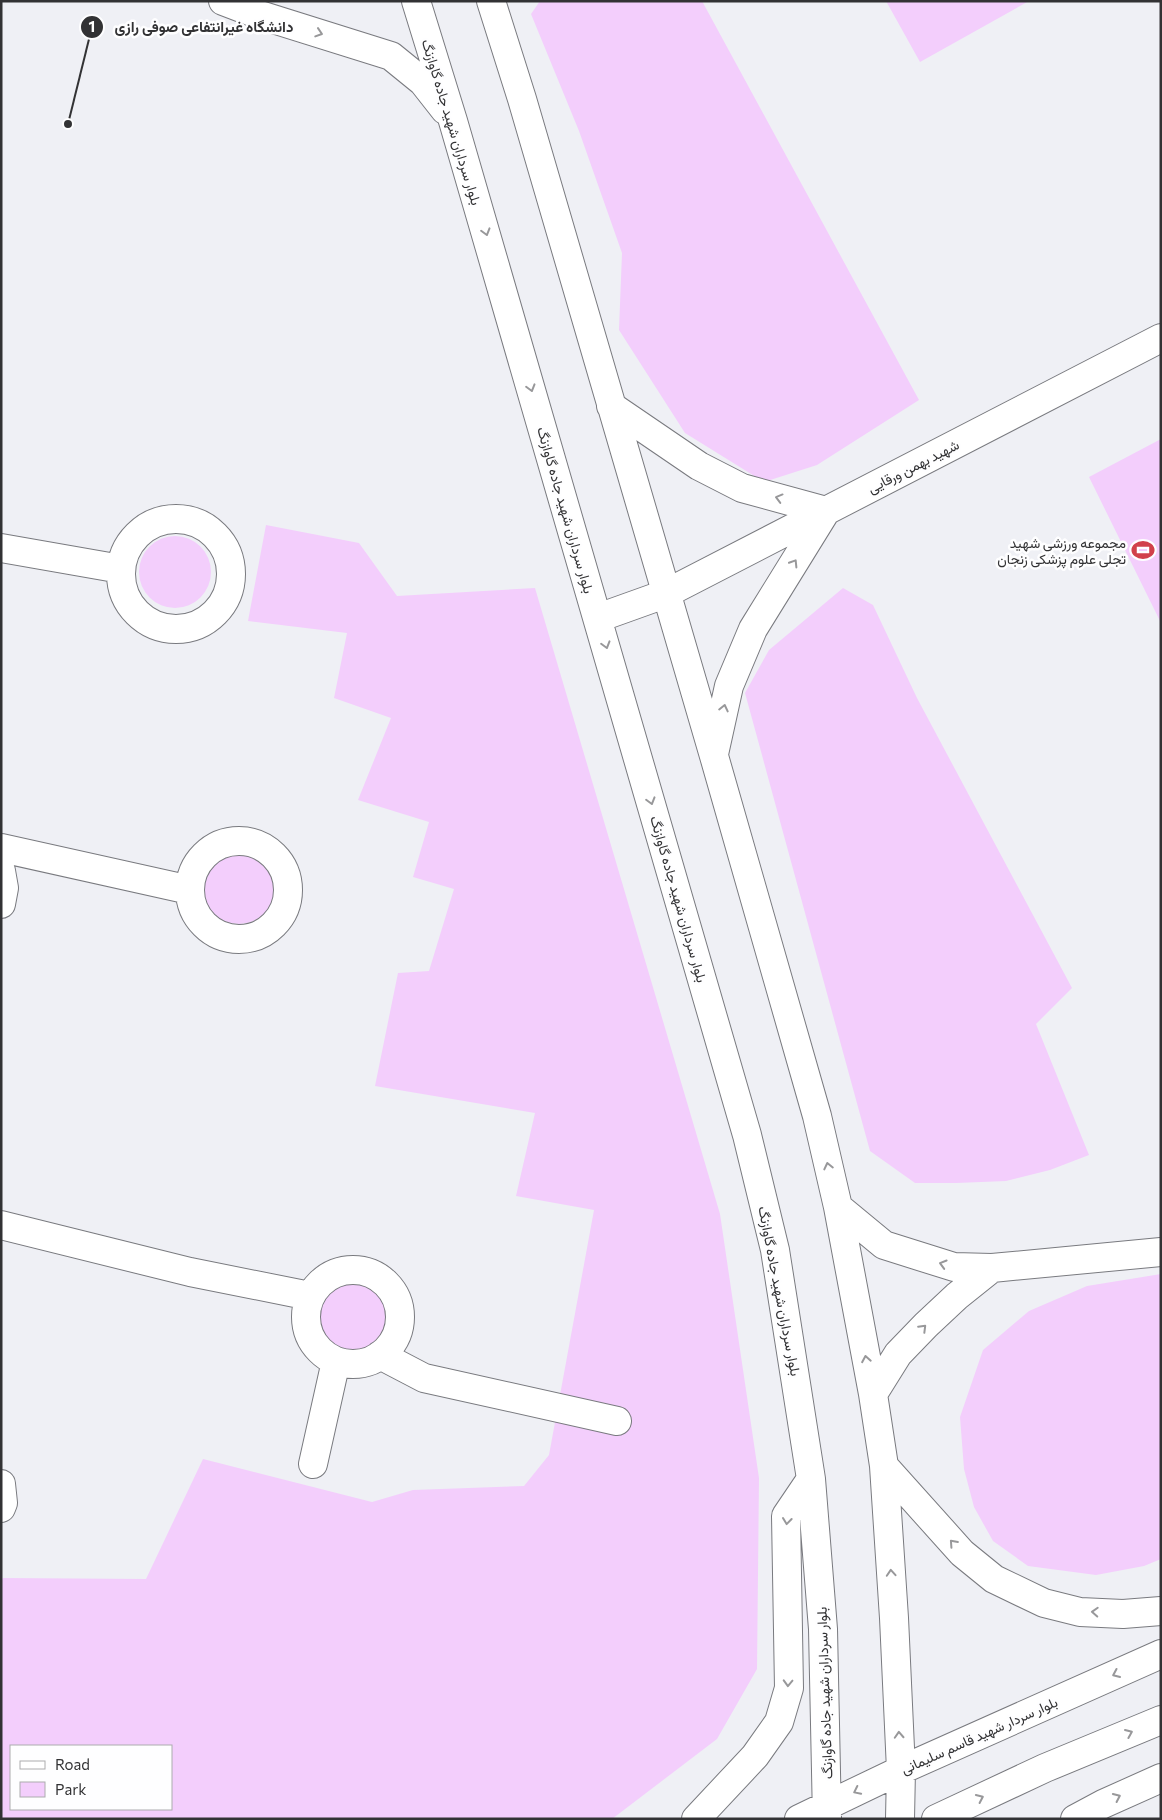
<svg xmlns="http://www.w3.org/2000/svg" width="1162" height="1820" viewBox="0 0 1162 1820" font-family="Commissioner,Vazirmatn,sans-serif">
	<style>
		.green { fill: #f3cefc; fill-rule: evenodd }
		.lines { fill: none; stroke-linecap: round; stroke-linejoin: round }
		.street-casing { stroke: #797a7f; stroke-width: 30 }
		.secondary-casing { stroke: #797a7f; stroke-width: 30 }
		.street { stroke: #fff; stroke-width: 28 }
		.secondary { stroke: #fff; stroke-width: 28 }
		.oneway { stroke: #98989a }
		.labels { text-anchor: middle; dominant-baseline: central; stroke-width: 5; stroke-linejoin: round; paint-order: stroke }
		.street-label { font-size: 14px; fill: #323234; stroke: #fefeff }
		.poi-label { font-size: 14px; fill: #323234; stroke: #fefeff; text-anchor: end }
		.leader { fill: none; stroke: #323234; stroke-width: 2 }
		.callout-dot { fill: #323234; stroke: #fefeff; stroke-width: 2 }
		.mark-label { font-size: 15px; text-anchor: middle; font-weight: bold; fill: #fff }
		.callout-label { font-size: 15px; text-anchor: middle; font-weight: bold; fill: #323234; stroke: #fefeff; stroke-width: 5; stroke-linejoin: round; paint-order: stroke }
	</style>
	<rect width="100%" height="100%" fill="#eff0f5"/>
	<!-- green -->
	<path class="green" d="M 540,1 L 702,1 L 919,400 L 817,465 L 764,482 L 685,433 L 619,330 L 622,253 L 579,131 L 531,14 Z
		M 886,1 L 1029,1 L 920,62 Z
		M 1161,439 L 1161,623 L 1089,477 Z
		M 266,525 L 359,543 L 397,596 L 535,588 L 720,1214 L 759,1478 L 757,1669 L 717,1739 L 612,1819 L 1,1819 L 1,1581 L 3,1578 L 146,1579 L 203,1459 L 372,1502 L 413,1490 L 524,1486 L 549,1455 L 594,1210 L 516,1196 L 535,1113 L 375,1086 L 398,973 L 429,971 L 454,889 L 413,877 L 429,822 L 358,800 L 391,718 L 334,698 L 347,633 L 248,621 ZM 11,1746 L 171,1746 L 171,1809 L 11,1809 Z
		M139 572a36 36 0 1 1 72 0a36 36 0 1 1-72 0Z
		M 843,588 L 873,605 L 917,698 L 1072,988 L 1036,1024 L 1089,1155 L 1050,1170 L 1006,1181 L 956,1183 L 915,1183 L 870,1151 L 745,693 L 769,650 Z
		M203 888a36 36 0 1 1 72 0a36 36 0 1 1-72 0Z
		M 1161,1274 L 1161,1559 L 1144,1566 L 1096,1575 L 1028,1566 L 993,1541 L 974,1507 L 964,1469 L 960,1417 L 983,1350 L 1029,1311 L 1087,1286 Z
		M318 1316a37 37 0 1 1 74 0a37 37 0 1 1-74 0Z"/>
	<g class="lines">
		<defs>
			<path id="street" d="M121 574a55 55 0 1 1 110 0a55 55 0 1 1-110 0Z
				M 1,548 L 121,569
				M190 890a49 49 0 1 1 98 0a49 49 0 1 1-98 0Z
				M 1,848 L 190,890
				M 1,871 L 4,888 L 1,904
				M 1,1225 L 190,1272 L 310,1296
				M306 1317a47 47 0 1 1 94 0a47 47 0 1 1-94 0Z
				M 380,1355 L 424,1378 L 617,1421
				M 313,1464 L 336,1361
				M 1,1484 L 3,1503 L 1,1508"/>
			<path id="secondary" d="M 223,1 L 257,14 L 391,56 L 423,82 L 445,110
				M 416,1 L 453,121 L 747,1135 L 775,1250 L 811,1479 L 823,1629 L 827,1819
				M 491,1 L 522,99 L 714,756 L 817,1116 L 838,1207 L 873,1394 L 884,1466 L 894,1618 L 901,1770 L 900,1819
				M 611,406 L 699,466 L 742,488 L 826,511 L 753,629 L 729,686 L 714,754
				M 598,618 L 665,594 L 1161,338
				M 838,1207 L 884,1245 L 954,1267 L 992,1268 L 1161,1252
				M 873,1394 L 898,1354 L 926,1325 L 957,1296 L 992,1268
				M 884,1466 L 962,1553 L 994,1579 L 1044,1603 L 1080,1612 L 1123,1614 L 1161,1611
				M 696,1819 L 755,1756 L 779,1722 L 789,1688 L 786,1516 L 811,1479
				M 799,1819 L 901,1770 L 1161,1654
				M 936,1819 L 1045,1768 L 1161,1720
				M 1075,1819 L 1103,1804 L 1161,1778"/>
		</defs>
		<!-- street casing -->
		<use href="#street" class="street-casing"/>
		<!-- secondary casing -->
		<use href="#secondary" class="secondary-casing"/>
		<!-- street -->
		<use href="#street" class="street"/>
		<!-- secondary -->
		<use href="#secondary" class="secondary"/>
	</g>
	<!-- one-way arrows -->
	<defs><path id="oneway-chevron" d="M-2-3.5L2.5 0L-2 3.5" fill="none" stroke-width="1.6" stroke-linecap="round" stroke-linejoin="round" transform="scale(1.25)"/></defs>
	<g class="oneway">
		<use href="#oneway-chevron" transform="translate(319 33) rotate(18)"/>
		<use href="#oneway-chevron" transform="translate(486 232) rotate(74)"/>
		<use href="#oneway-chevron" transform="translate(531 388) rotate(74)"/>
		<use href="#oneway-chevron" transform="translate(779 498) rotate(-165)"/>
		<use href="#oneway-chevron" transform="translate(794 563) rotate(-58)"/>
		<use href="#oneway-chevron" transform="translate(606 645) rotate(74)"/>
		<use href="#oneway-chevron" transform="translate(724 708) rotate(-77)"/>
		<use href="#oneway-chevron" transform="translate(651 801) rotate(74)"/>
		<use href="#oneway-chevron" transform="translate(828 1166) rotate(-103)"/>
		<use href="#oneway-chevron" transform="translate(943 1264) rotate(-164)"/>
		<use href="#oneway-chevron" transform="translate(923 1328) rotate(-45)"/>
		<use href="#oneway-chevron" transform="translate(866 1359) rotate(-100)"/>
		<use href="#oneway-chevron" transform="translate(787 1521) rotate(97)"/>
		<use href="#oneway-chevron" transform="translate(953 1543) rotate(-132)"/>
		<use href="#oneway-chevron" transform="translate(891 1573) rotate(-94)"/>
		<use href="#oneway-chevron" transform="translate(1095 1612) rotate(-177)"/>
		<use href="#oneway-chevron" transform="translate(1116 1674) rotate(156)"/>
		<use href="#oneway-chevron" transform="translate(788 1683) rotate(92)"/>
		<use href="#oneway-chevron" transform="translate(1129 1733) rotate(-23)"/>
		<use href="#oneway-chevron" transform="translate(899 1735) rotate(-93)"/>
		<use href="#oneway-chevron" transform="translate(857 1791) rotate(154)"/>
		<use href="#oneway-chevron" transform="translate(1117 1797) rotate(-25)"/>
		<use href="#oneway-chevron" transform="translate(980 1798) rotate(-25)"/>
	</g>
	<!-- icons -->
	<defs>
		<symbol id="stadium-bare" viewBox="-9 -9 18 18"><path d="M0-5a6.5 5 0 1 0 0 10a6.5 5 0 1 0 0-10ZM-3.5-1.8h7v3.6h-7Z" fill="#d1414b" stroke="#fefeff" stroke-width="2.5" paint-order="stroke"/></symbol>
	</defs>
	<g fill-rule="evenodd">
		<use href="#stadium-bare" x="1127" y="534" width="32" height="32"/>
	</g>
	<g class="labels">
		<!-- street labels -->
		<g class="street-label">
			<text transform="translate(452 122) rotate(73)">بلوار سرداران شهید جاده گاوازنگ</text>
			<text transform="translate(913 466) rotate(-27)">شهید بهمن ورقایی</text>
			<text transform="translate(566 510) rotate(74)">بلوار سرداران شهید جاده گاوازنگ</text>
			<text transform="translate(679 899) rotate(74)">بلوار سرداران شهید جاده گاوازنگ</text>
			<text transform="translate(780 1291) rotate(79)">بلوار سرداران شهید جاده گاوازنگ</text>
			<text transform="translate(824 1693) rotate(-92)">بلوار سرداران شهید جاده گاوازنگ</text>
			<text transform="translate(979 1735) rotate(-24)">بلوار سردار شهید قاسم سلیمانی</text>
		</g>
		<!-- poi labels -->
		<g class="poi-label">
			<text x="1126" y="542">مجموعه ورزشی شهید<tspan x="1126" dy="16">تجلی علوم پزشکی زنجان</tspan></text>
		</g>
	</g>
	<!-- callouts -->
	<path class="leader" d="M68 124L92 27"/>
	<g class="callout-dot">
		<circle cx="68" cy="124" r="5"/>
		<circle cx="92" cy="27" r="12"/>
	</g>
	<g class="mark-label">
		<text x="92" y="32">1</text>
	</g>
	<g class="callout-label">
		<text x="204" y="32">دانشگاه غیرانتفاعی صوفی رازی</text>
	</g>
	<!-- border -->
	<rect width="1162" height="1820" fill="none" stroke="#323234" stroke-width="5"/>
	<!-- legend -->
	<rect x="10" y="1745" width="162" height="65" fill="#fefeff" stroke="#acacae"/>
	<rect x="20" y="1761" width="25" height="8" fill="#ffffff" stroke="#acacae"/>
	<text x="55" y="1770" font-size="15" fill="#323234">Road</text>
	<rect x="20" y="1782" width="25" height="15" fill="#f3cefc" stroke="#acacae"/>
	<text x="55" y="1795" font-size="15" fill="#323234">Park</text>
</svg>
